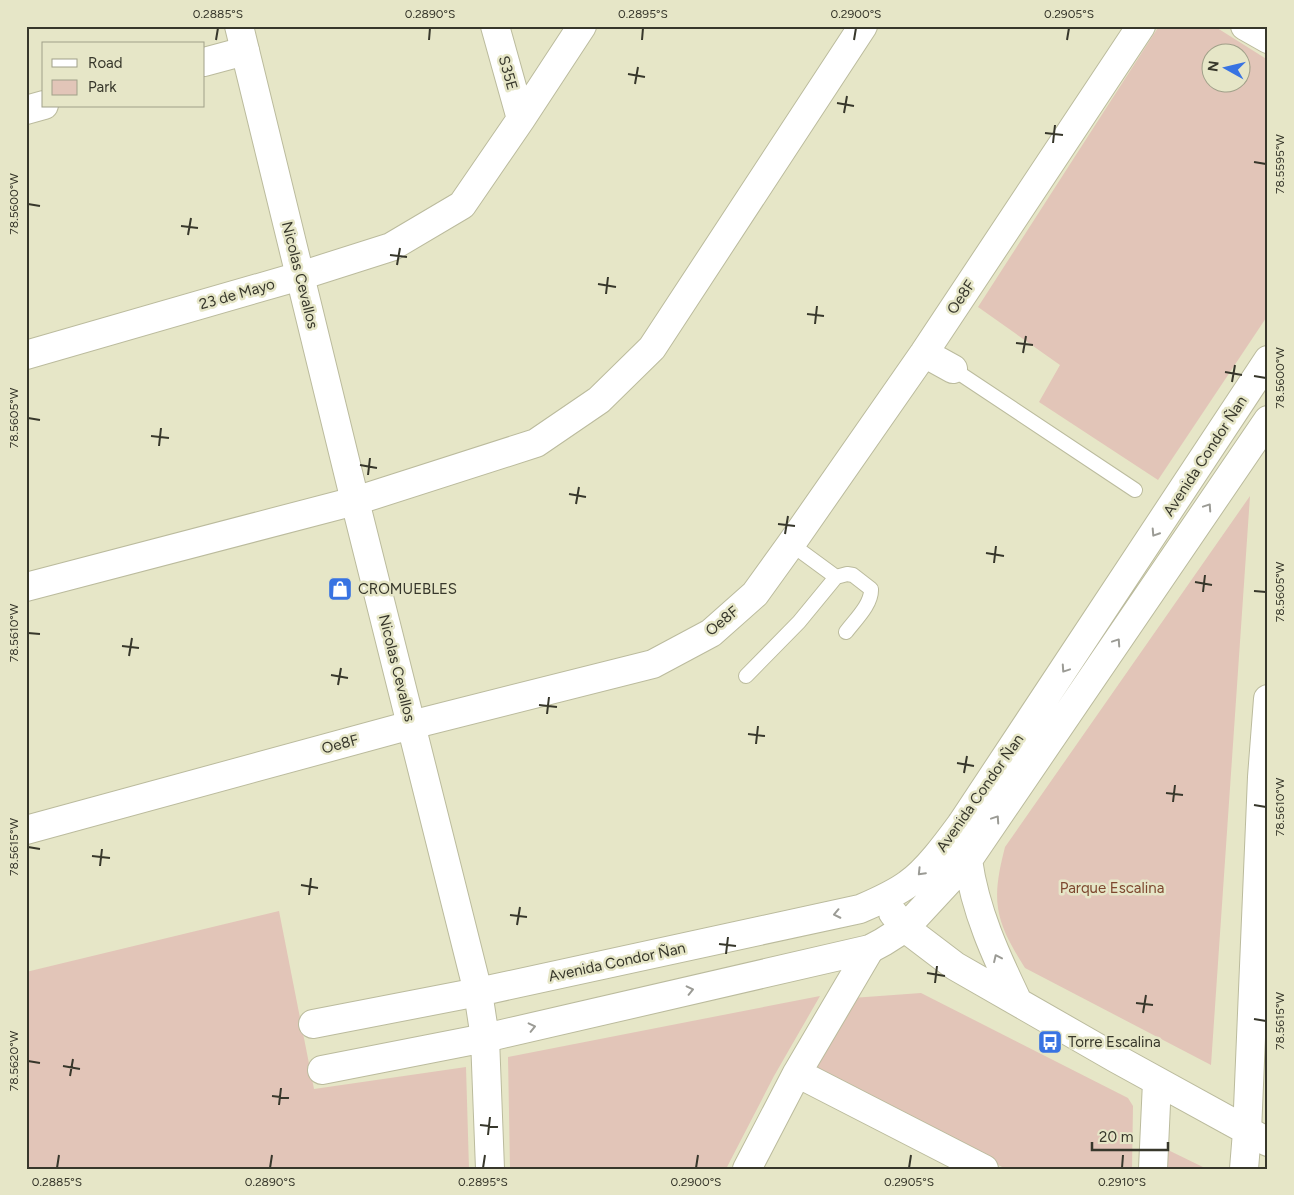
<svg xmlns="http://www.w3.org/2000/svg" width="1294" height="1195" viewBox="0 0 1294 1195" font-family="Figtree,sans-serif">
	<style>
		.green { fill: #e2c5b8; fill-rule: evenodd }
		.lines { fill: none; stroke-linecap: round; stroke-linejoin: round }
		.lane-casing { stroke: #bbbb9d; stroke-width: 16 }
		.street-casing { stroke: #bbbb9d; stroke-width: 30 }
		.secondary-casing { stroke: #bbbb9d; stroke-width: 30 }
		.lane { stroke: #fff; stroke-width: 14 }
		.street { stroke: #fff; stroke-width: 28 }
		.secondary { stroke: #fff; stroke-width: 28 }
		.oneway { stroke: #9b9b95 }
		.ticks { fill: none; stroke: #37372b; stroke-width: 2 }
		.labels { text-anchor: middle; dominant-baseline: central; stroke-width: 5; stroke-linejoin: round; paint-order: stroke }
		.street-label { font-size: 15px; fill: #37372b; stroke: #e6e6c7 }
		.poi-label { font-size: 15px; fill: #37372b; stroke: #e6e6c7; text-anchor: start }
		.park-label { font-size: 15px; fill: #7d482f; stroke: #e6e6c7 }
		.neatline { fill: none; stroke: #37372b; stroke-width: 2 }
		.ticks-label { font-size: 12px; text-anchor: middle; fill: #37372b }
	</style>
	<rect width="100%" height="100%" fill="#e6e6c7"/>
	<!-- green -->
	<path class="green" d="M 1159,26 L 1214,26 L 1268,60 L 1268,315 L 1158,480 L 1039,402 L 1060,365 L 978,307 ZM 1242,52 L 1242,82 L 1212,82 L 1212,52 Z
		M 1250,496 L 1211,1065 L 1025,968 C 1014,950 1001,930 998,908 C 995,888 1000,867 1005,847 Z
		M 279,911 L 314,1089 L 466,1067 L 469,1169 L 26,1169 L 26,972 Z
		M 921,993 L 1128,1098 L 1133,1106 L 1132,1169 L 1006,1169 L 814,1070 L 852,998 Z
		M 820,996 L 774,1076 L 726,1169 L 510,1169 L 508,1057 Z
		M 1168,1150 L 1207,1169 L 1167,1169 Z"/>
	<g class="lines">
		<defs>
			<path id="lane" d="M 953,369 L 1135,490
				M 791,544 L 836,577
				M 746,676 L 799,622 L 836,577 L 847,574 L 853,575 L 871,589 C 872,604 855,620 846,632"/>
			<path id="street" d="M 495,26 L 521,119
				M 1245,26 L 1268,39
				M 204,62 L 245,51
				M 26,110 L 44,105
				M 924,353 L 953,369
				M 26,355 L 300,276 L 391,247 L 462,205 L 521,119 L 582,26
				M 26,587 L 355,501 L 536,443 L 599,400 L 652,348 L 863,26
				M 26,830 L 411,725 L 653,664 L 711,633 L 755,594 L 791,544 L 924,353 L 1141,26
				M 313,1024 L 478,992
				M 322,1070 L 485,1038 L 490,1169
				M 797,1073 L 984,1169
				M 1247,1132 L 1262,777 L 1268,699
				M 747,1169 L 797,1073 L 870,949"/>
			<path id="secondary" d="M 239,26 L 355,501 L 478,992 L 485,1038 L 870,949 L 883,942 L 905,928 L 968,860 L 1268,420
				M 968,860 C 975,911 996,956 1018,1002
				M 893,913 L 905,928 L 955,966 L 1117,1059 L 1268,1142
				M 478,992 L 860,909 C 876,902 893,895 908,884 C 927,871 948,842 962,823 L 1268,360
				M 1153,1169 L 1157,1082
				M 1244,1169 L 1247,1132"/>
		</defs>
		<!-- lane casing -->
		<use href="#lane" class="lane-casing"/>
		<!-- street casing -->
		<use href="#street" class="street-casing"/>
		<!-- secondary casing -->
		<use href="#secondary" class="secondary-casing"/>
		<!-- lane -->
		<use href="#lane" class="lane"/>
		<!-- street -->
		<use href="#street" class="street"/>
		<!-- secondary -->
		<use href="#secondary" class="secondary"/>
	</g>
	<!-- one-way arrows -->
	<defs><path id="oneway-chevron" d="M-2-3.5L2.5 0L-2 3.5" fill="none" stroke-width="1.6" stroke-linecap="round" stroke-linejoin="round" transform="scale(1.25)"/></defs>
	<g class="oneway">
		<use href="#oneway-chevron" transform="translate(1208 507) rotate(-56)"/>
		<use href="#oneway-chevron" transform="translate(1155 533) rotate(123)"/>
		<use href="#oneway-chevron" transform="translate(1117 642) rotate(-56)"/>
		<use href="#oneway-chevron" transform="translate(1065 669) rotate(124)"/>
		<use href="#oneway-chevron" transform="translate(996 819) rotate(-56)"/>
		<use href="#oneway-chevron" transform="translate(921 872) rotate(134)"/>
		<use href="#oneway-chevron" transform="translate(837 914) rotate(168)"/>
		<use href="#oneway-chevron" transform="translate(997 958) rotate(-115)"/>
		<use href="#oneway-chevron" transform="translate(690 990) rotate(-13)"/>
		<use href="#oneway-chevron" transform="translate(532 1027) rotate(-13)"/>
	</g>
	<!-- ticks -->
	<path class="ticks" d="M 216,40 L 218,28M 429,40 L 430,28M 642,40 L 643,28M 854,40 L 856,28M 1067,40 L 1069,28M 628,74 L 645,77M 635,84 L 638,67M 837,103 L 854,106M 844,113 L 847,96M 1045,133 L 1063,135M 1053,143 L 1055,125M 1254,162 L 1266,164M 28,204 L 40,206M 181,226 L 198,228M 188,235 L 191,218M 390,255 L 407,257M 397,265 L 400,248M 598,284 L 616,287M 606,294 L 608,277M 807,314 L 824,316M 815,324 L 817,306M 1016,343 L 1033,345M 1023,353 L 1026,336M 1225,372 L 1242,375M 1254,376 L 1266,378M 1232,382 L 1235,365M 28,418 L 40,420M 151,436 L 169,438M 159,446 L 161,428M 360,465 L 377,468M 368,475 L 370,458M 569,494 L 586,497M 576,504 L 579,487M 778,524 L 795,526M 785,534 L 788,516M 986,553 L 1004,556M 994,563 L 996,546M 1195,582 L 1212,585M 1254,591 L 1266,592M 1203,592 L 1205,575M 28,633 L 40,634M 122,646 L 139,648M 129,656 L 132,638M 331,675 L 348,678M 338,685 L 341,668M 539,705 L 557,707M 547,714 L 549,697M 748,734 L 765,736M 756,744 L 758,726M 957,763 L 974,766M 964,773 L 967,756M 1166,793 L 1183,795M 1173,802 L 1175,785M 1254,805 L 1266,807M 28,847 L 40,849M 92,856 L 110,858M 100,866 L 102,849M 301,885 L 318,888M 309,895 L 311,878M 510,915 L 527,917M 517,925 L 520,907M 719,944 L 736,946M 726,954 L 728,937M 927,973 L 945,976M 935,983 L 937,966M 1136,1003 L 1153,1005M 1143,1013 L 1146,995M 1254,1019 L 1266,1021M 28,1061 L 40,1063M 63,1066 L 80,1069M 70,1076 L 73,1059M 272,1096 L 289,1098M 279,1105 L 281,1088M 480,1125 L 498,1127M 488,1135 L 490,1117M 57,1168 L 59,1155M 270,1168 L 272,1155M 483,1168 L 485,1155M 696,1168 L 698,1155M 909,1168 L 911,1155M 1122,1168 L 1123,1155"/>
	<!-- icons -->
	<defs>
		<symbol id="shop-square" viewBox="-11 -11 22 22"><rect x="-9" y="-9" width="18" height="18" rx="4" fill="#3873e2" stroke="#e6e6c7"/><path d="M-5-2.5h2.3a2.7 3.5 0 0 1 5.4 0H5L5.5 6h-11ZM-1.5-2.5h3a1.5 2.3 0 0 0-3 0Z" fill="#fff"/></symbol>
		<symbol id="bus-square" viewBox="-11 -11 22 22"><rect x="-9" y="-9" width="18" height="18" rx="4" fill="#3873e2" stroke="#e6e6c7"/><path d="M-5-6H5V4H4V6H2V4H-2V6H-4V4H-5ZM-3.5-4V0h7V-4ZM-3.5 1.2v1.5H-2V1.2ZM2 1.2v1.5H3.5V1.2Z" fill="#fff"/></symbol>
	</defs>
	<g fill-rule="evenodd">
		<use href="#shop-square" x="326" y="575" width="28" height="28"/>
		<use href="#bus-square" x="1036" y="1028" width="28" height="28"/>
	</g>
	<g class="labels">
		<!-- street labels -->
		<g class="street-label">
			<text transform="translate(508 73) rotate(74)">S35E</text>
			<text transform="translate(300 275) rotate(76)">Nicolas Cevallos</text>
			<text transform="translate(237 294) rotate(-16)">23 de Mayo</text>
			<text transform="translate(961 297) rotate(-56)">Oe8F</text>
			<text transform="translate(1205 456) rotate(-57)">Avenida Condor Ñan</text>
			<text transform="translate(722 621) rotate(-39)">Oe8F</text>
			<text transform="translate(397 668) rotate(76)">Nicolas Cevallos</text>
			<text transform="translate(340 744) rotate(-15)">Oe8F</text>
			<text transform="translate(980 793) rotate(-55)">Avenida Condor Ñan</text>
			<text transform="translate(617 962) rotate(-12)">Avenida Condor Ñan</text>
		</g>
		<!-- poi labels -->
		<g class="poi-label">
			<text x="358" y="589">CROMUEBLES</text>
			<text x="1068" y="1042">Torre Escalina</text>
		</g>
		<!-- park labels -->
		<g class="park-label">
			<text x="1112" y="888">Parque Escalina</text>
		</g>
	</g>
	<!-- border -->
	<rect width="1294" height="1195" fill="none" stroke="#e6e6c7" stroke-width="55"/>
	<!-- legend -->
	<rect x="42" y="42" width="162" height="65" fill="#e6e6c7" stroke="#a0a089"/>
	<rect x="52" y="59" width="25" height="8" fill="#ffffff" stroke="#a0a089"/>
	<text x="88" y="68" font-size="15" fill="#37372b">Road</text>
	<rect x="52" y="80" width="25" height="15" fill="#e2c5b8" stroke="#a0a089"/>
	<text x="88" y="92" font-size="15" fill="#37372b">Park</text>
	<!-- north arrow -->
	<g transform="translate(1226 68) rotate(278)"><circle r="24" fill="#e6e6c7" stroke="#a0a089"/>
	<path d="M0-4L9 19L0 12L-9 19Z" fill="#3873e2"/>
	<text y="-8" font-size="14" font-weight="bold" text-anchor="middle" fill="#37372b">N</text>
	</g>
	<!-- scale -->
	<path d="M1092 1142v8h76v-8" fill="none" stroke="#37372b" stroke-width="2.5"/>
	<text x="1099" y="1142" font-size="15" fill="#37372b" stroke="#e6e6c7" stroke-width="4" paint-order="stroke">20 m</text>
	<rect x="28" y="28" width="1238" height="1140" class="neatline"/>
	<g class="ticks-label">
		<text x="218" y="18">0.2885°S</text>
		<text x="430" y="18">0.2890°S</text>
		<text x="643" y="18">0.2895°S</text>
		<text x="856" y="18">0.2900°S</text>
		<text x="1069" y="18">0.2905°S</text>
		<text transform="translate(1280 164) rotate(-90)" y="4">78.5595°W</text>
		<text transform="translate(14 204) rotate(-90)" y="4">78.5600°W</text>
		<text transform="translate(1280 378) rotate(-90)" y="4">78.5600°W</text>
		<text transform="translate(14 418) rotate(-90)" y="4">78.5605°W</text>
		<text transform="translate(1280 592) rotate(-90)" y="4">78.5605°W</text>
		<text transform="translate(14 633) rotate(-90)" y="4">78.5610°W</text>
		<text transform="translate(1280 807) rotate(-90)" y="4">78.5610°W</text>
		<text transform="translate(14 847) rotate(-90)" y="4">78.5615°W</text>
		<text transform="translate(1280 1021) rotate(-90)" y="4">78.5615°W</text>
		<text transform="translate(14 1061) rotate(-90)" y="4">78.5620°W</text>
		<text x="57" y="1186">0.2885°S</text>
		<text x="270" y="1186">0.2890°S</text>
		<text x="483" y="1186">0.2895°S</text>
		<text x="696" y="1186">0.2900°S</text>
		<text x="909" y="1186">0.2905°S</text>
		<text x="1122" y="1186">0.2910°S</text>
	</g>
</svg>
